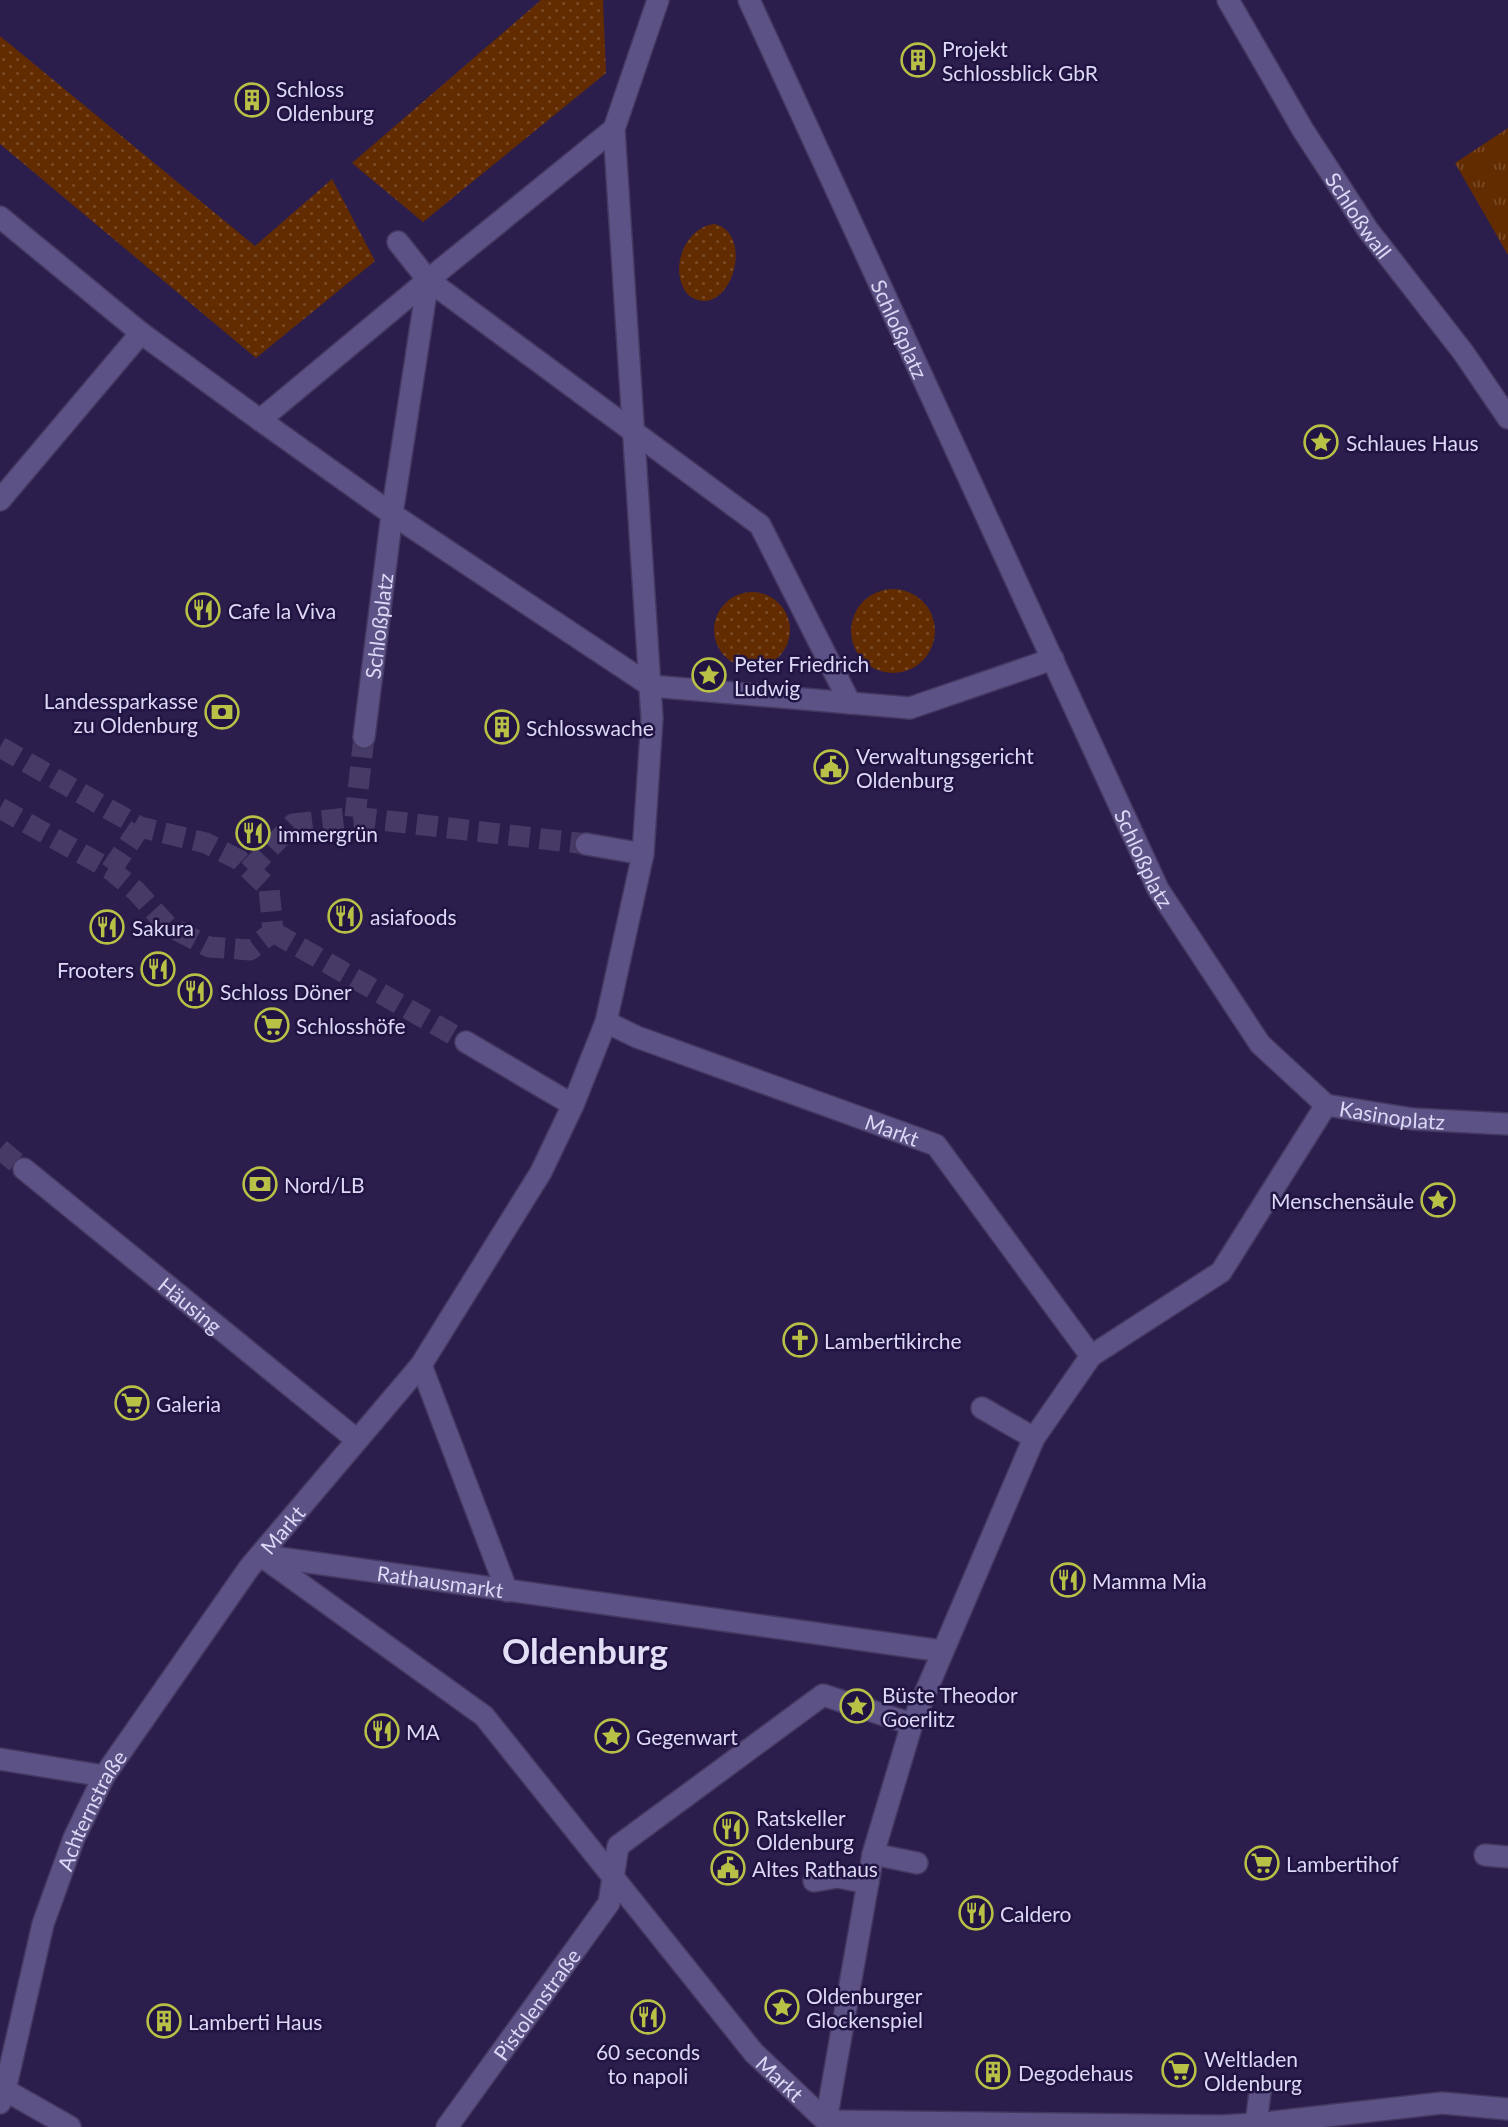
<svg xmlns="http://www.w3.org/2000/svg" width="1508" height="2127" viewBox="0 0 1508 2127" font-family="Lato,sans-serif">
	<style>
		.grass { fill: url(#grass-dots) }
		.park { fill: url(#park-tufts) }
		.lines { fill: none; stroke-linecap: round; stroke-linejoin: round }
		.street-tunnel { stroke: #463a66; stroke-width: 21; stroke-dasharray: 21 10; stroke-linecap: butt }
		.street-casing { stroke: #443860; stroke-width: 24 }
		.secondary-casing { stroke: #443860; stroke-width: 24 }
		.street { stroke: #5c5285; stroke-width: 21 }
		.secondary { stroke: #5c5285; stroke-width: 21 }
		.labels { text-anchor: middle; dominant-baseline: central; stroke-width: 5; stroke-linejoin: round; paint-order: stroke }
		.poi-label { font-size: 21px; fill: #dcd8f6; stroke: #211442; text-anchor: start }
		.street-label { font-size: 21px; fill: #dcd8f6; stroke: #211442 }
		.town-label { font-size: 35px; font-weight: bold; fill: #e1def6; stroke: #211442 }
	</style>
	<defs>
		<pattern id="grass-dots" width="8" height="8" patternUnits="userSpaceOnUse" patternTransform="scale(1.75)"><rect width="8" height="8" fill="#632c00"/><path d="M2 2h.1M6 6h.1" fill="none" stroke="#794a26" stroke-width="1.8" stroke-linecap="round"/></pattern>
		<pattern id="park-tufts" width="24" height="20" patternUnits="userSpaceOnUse" patternTransform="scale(1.75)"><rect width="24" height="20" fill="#632c00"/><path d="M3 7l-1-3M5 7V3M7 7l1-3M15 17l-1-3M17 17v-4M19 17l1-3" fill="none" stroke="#794a26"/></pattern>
	</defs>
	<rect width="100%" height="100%" fill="#2b1e4d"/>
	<!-- grass -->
	<path class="grass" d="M 541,0 L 603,0 L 606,73 L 423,222 L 352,163 Z
		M 0,36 L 255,246 L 332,179 L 375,261 L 256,358 L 0,144 Z
		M 715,224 C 754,235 732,310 698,300 C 691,298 686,294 683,287 C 671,263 688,226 715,224 Z
		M851 631a42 42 0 1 1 84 0a42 42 0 1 1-84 0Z
		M714 630a38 38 0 1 1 76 0a38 38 0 1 1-76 0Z"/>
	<!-- park -->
	<path class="park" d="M 1508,128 L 1508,255 L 1455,163 Z"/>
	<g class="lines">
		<!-- street-tunnel -->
		<path class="street-tunnel" d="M 0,747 L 140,827 L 206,843 L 239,860 L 269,888 L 273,932
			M 0,808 L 111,870 L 136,891 L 167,925 L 209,947 L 250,950 L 273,932
			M 355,817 L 586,844
			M 111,870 L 140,827
			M 249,870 L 293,824 L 355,817 L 364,737
			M 273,932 L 466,1042
			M 0,1149 L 24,1169"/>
		<defs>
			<g id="street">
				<path id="s1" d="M 749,0 L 1158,889 L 1260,1044 L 1326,1105 L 1413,1119 L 1508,1124"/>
				<path d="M 0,217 L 141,333 L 260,420 L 392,514 L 651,686 L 910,708 L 1053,659"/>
				<path d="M 398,242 L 428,280 L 760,525 L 850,703"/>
				<path d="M 260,420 L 428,280"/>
				<path d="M 0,500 L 141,333"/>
				<path id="s2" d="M 364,737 L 392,514 L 428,280 L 614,129"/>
				<path d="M 586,844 L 643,854"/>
				<path id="s3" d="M 606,1022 L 637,1037 L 936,1145 L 1091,1356"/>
				<path d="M 466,1042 L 573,1105"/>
				<path id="s4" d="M 24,1169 L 357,1440"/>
				<path d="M 421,1365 L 507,1591"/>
				<path d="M 982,1408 L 1034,1438"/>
				<path id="s5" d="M 260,1555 L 484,1716 L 754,2053 L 826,2121"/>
				<path id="s6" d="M 265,1556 L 942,1651"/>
				<path d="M 0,1759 L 104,1776"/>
				<path d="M 873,1854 L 917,1863"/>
				<path d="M 1485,1855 L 1508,1857"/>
				<path d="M 814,1881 L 838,1877 L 868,1883"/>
				<path d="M 5,2090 L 70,2127"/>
				<path id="s7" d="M 0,2103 L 5,2090 L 43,1924 L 74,1838 L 104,1776 L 249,1568 L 421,1365 L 541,1172 L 573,1105 L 606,1022 L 643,854 L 652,718 L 614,129 L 658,0"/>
				<path d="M 826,2121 L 1221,2126 L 1256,2124 L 1442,2103 L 1508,2109"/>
				<path d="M 1256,2124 L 1260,2092"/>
				<path id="s8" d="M 447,2127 L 609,1903 L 618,1846 L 823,1695 L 912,1724"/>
				<path d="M 828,2127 L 826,2121 L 873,1854 L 912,1724 L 1034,1438 L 1091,1356 L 1221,1272 L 1326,1105"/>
			</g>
			<g id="secondary">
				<path id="s9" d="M 1228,0 L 1303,130 L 1368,230 L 1463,352 L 1508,418"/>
			</g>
		</defs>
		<!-- street casing -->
		<use href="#street" class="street-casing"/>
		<!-- secondary casing -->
		<use href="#secondary" class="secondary-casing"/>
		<!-- street -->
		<use href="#street" class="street"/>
		<!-- secondary -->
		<use href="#secondary" class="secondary"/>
	</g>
	<!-- icons -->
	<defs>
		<symbol id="building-ring" viewBox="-11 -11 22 22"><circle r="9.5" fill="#211442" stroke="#b9c046" stroke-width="1.5"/><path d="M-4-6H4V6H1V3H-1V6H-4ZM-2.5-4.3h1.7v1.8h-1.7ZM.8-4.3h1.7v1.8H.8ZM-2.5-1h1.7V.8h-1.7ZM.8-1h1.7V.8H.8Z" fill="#b9c046"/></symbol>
		<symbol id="sight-ring" viewBox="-11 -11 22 22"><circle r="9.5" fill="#211442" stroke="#b9c046" stroke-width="1.5"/><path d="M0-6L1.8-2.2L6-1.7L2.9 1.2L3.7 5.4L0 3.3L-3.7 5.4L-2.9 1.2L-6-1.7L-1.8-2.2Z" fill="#b9c046"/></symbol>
		<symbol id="restaurant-ring" viewBox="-11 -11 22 22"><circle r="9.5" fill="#211442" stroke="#b9c046" stroke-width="1.5"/><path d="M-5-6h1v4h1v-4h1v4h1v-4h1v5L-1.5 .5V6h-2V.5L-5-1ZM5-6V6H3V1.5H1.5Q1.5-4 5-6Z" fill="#b9c046"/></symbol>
		<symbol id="bank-ring" viewBox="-11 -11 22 22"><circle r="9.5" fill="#211442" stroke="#b9c046" stroke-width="1.5"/><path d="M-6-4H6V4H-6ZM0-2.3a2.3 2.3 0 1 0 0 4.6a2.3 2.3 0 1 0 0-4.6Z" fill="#b9c046"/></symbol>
		<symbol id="civic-ring" viewBox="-11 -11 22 22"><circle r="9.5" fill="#211442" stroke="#b9c046" stroke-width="1.5"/><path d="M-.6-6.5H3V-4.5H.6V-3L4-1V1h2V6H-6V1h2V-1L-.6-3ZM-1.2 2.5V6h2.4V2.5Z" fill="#b9c046"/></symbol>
		<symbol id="supermarket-ring" viewBox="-11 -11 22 22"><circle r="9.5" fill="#211442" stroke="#b9c046" stroke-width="1.5"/><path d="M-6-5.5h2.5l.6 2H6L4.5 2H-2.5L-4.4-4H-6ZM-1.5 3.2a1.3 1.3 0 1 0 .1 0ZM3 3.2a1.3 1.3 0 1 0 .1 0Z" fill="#b9c046"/></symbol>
		<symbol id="church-ring" viewBox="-11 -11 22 22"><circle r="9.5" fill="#211442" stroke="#b9c046" stroke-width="1.5"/><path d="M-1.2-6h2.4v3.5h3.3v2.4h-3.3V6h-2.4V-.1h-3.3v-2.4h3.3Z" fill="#b9c046"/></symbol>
	</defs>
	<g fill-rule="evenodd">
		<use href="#building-ring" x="899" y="41" width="38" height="38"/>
		<use href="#building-ring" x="233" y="81" width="38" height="38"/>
		<use href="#sight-ring" x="1302" y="423" width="38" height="38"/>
		<use href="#restaurant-ring" x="184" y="591" width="38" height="38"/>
		<use href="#sight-ring" x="690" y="656" width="38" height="38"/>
		<use href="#bank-ring" x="203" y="693" width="38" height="38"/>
		<use href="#building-ring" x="483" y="708" width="38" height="38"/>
		<use href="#civic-ring" x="812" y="748" width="38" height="38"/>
		<use href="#restaurant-ring" x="234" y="814" width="38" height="38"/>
		<use href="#restaurant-ring" x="326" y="897" width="38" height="38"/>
		<use href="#restaurant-ring" x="88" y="908" width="38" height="38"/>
		<use href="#restaurant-ring" x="139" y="950" width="38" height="38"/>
		<use href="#restaurant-ring" x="176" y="972" width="38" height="38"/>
		<use href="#supermarket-ring" x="253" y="1006" width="38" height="38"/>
		<use href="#bank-ring" x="241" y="1165" width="38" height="38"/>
		<use href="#sight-ring" x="1419" y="1181" width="38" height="38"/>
		<use href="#church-ring" x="781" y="1321" width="38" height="38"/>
		<use href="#supermarket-ring" x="113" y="1384" width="38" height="38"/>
		<use href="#restaurant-ring" x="1049" y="1561" width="38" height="38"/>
		<use href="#sight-ring" x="838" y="1687" width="38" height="38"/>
		<use href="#restaurant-ring" x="363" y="1712" width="38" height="38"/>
		<use href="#sight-ring" x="593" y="1717" width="38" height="38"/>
		<use href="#restaurant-ring" x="712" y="1810" width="38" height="38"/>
		<use href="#supermarket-ring" x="1243" y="1844" width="38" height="38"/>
		<use href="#civic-ring" x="709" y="1849" width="38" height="38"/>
		<use href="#restaurant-ring" x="957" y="1894" width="38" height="38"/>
		<use href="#sight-ring" x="763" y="1988" width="38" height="38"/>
		<use href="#restaurant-ring" x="629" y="1998" width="38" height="38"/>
		<use href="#building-ring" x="145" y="2002" width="38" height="38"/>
		<use href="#supermarket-ring" x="1160" y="2051" width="38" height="38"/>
		<use href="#building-ring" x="974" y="2053" width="38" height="38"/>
	</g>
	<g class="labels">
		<!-- poi labels -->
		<g class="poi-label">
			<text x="942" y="48">Projekt<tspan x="942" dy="24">Schlossblick GbR</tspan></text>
			<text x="276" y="88">Schloss<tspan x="276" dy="24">Oldenburg</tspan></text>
			<text x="1346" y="442">Schlaues Haus</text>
			<text x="228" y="610">Cafe la Viva</text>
			<text x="734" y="663">Peter Friedrich<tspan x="734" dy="24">Ludwig</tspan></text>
			<text x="198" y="700" text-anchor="end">Landessparkasse<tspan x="198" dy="24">zu Oldenburg</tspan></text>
			<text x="526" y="727">Schlosswache</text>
			<text x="856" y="755">Verwaltungsgericht<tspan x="856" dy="24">Oldenburg</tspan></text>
			<text x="278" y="833">immergrün</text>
			<text x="370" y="916">asiafoods</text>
			<text x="132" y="927">Sakura</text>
			<text x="134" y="969" text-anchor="end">Frooters</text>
			<text x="220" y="991">Schloss Döner</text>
			<text x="296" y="1025">Schlosshöfe</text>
			<text x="284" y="1184">Nord/LB</text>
			<text x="1414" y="1200" text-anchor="end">Menschensäule</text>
			<text x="824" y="1340">Lambertikirche</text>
			<text x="156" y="1403">Galeria</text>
			<text x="1092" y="1580">Mamma Mia</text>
			<text x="882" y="1694">Büste Theodor<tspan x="882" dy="24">Goerlitz</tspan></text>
			<text x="406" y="1731">MA</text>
			<text x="636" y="1736">Gegenwart</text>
			<text x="756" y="1817">Ratskeller<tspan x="756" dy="24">Oldenburg</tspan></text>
			<text x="1286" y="1863">Lambertihof</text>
			<text x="752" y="1868">Altes Rathaus</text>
			<text x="1000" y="1913">Caldero</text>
			<text x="806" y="1995">Oldenburger<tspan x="806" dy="24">Glockenspiel</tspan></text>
			<text x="188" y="2021">Lamberti Haus</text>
			<text x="648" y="2051" text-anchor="middle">60 seconds<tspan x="648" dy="24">to napoli</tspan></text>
			<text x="1204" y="2058">Weltladen<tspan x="1204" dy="24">Oldenburg</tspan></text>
			<text x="1018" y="2072">Degodehaus</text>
		</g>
		<!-- street labels -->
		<g class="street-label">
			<text stroke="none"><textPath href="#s9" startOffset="252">Schloßwall</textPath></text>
			<text stroke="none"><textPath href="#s1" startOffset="362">Schloßplatz</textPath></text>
			<text stroke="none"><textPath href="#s2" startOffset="112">Schloßplatz</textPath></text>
			<text stroke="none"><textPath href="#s1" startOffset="945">Schloßplatz</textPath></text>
			<text stroke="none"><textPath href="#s1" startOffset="1321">Kasinoplatz</textPath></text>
			<text stroke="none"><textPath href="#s3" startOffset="306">Markt</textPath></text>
			<text stroke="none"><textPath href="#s4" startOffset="215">Häusing</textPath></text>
			<text stroke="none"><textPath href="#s7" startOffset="649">Markt</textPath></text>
			<text stroke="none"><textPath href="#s6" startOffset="177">Rathausmarkt</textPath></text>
			<text stroke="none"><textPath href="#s7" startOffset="308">Achternstraße</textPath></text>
			<text stroke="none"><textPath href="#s8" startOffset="152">Pistolenstraße</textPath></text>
			<text stroke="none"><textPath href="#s5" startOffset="744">Markt</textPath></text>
		</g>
		<!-- town labels -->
		<g class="town-label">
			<text x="585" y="1650">Oldenburg</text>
		</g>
	</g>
</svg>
